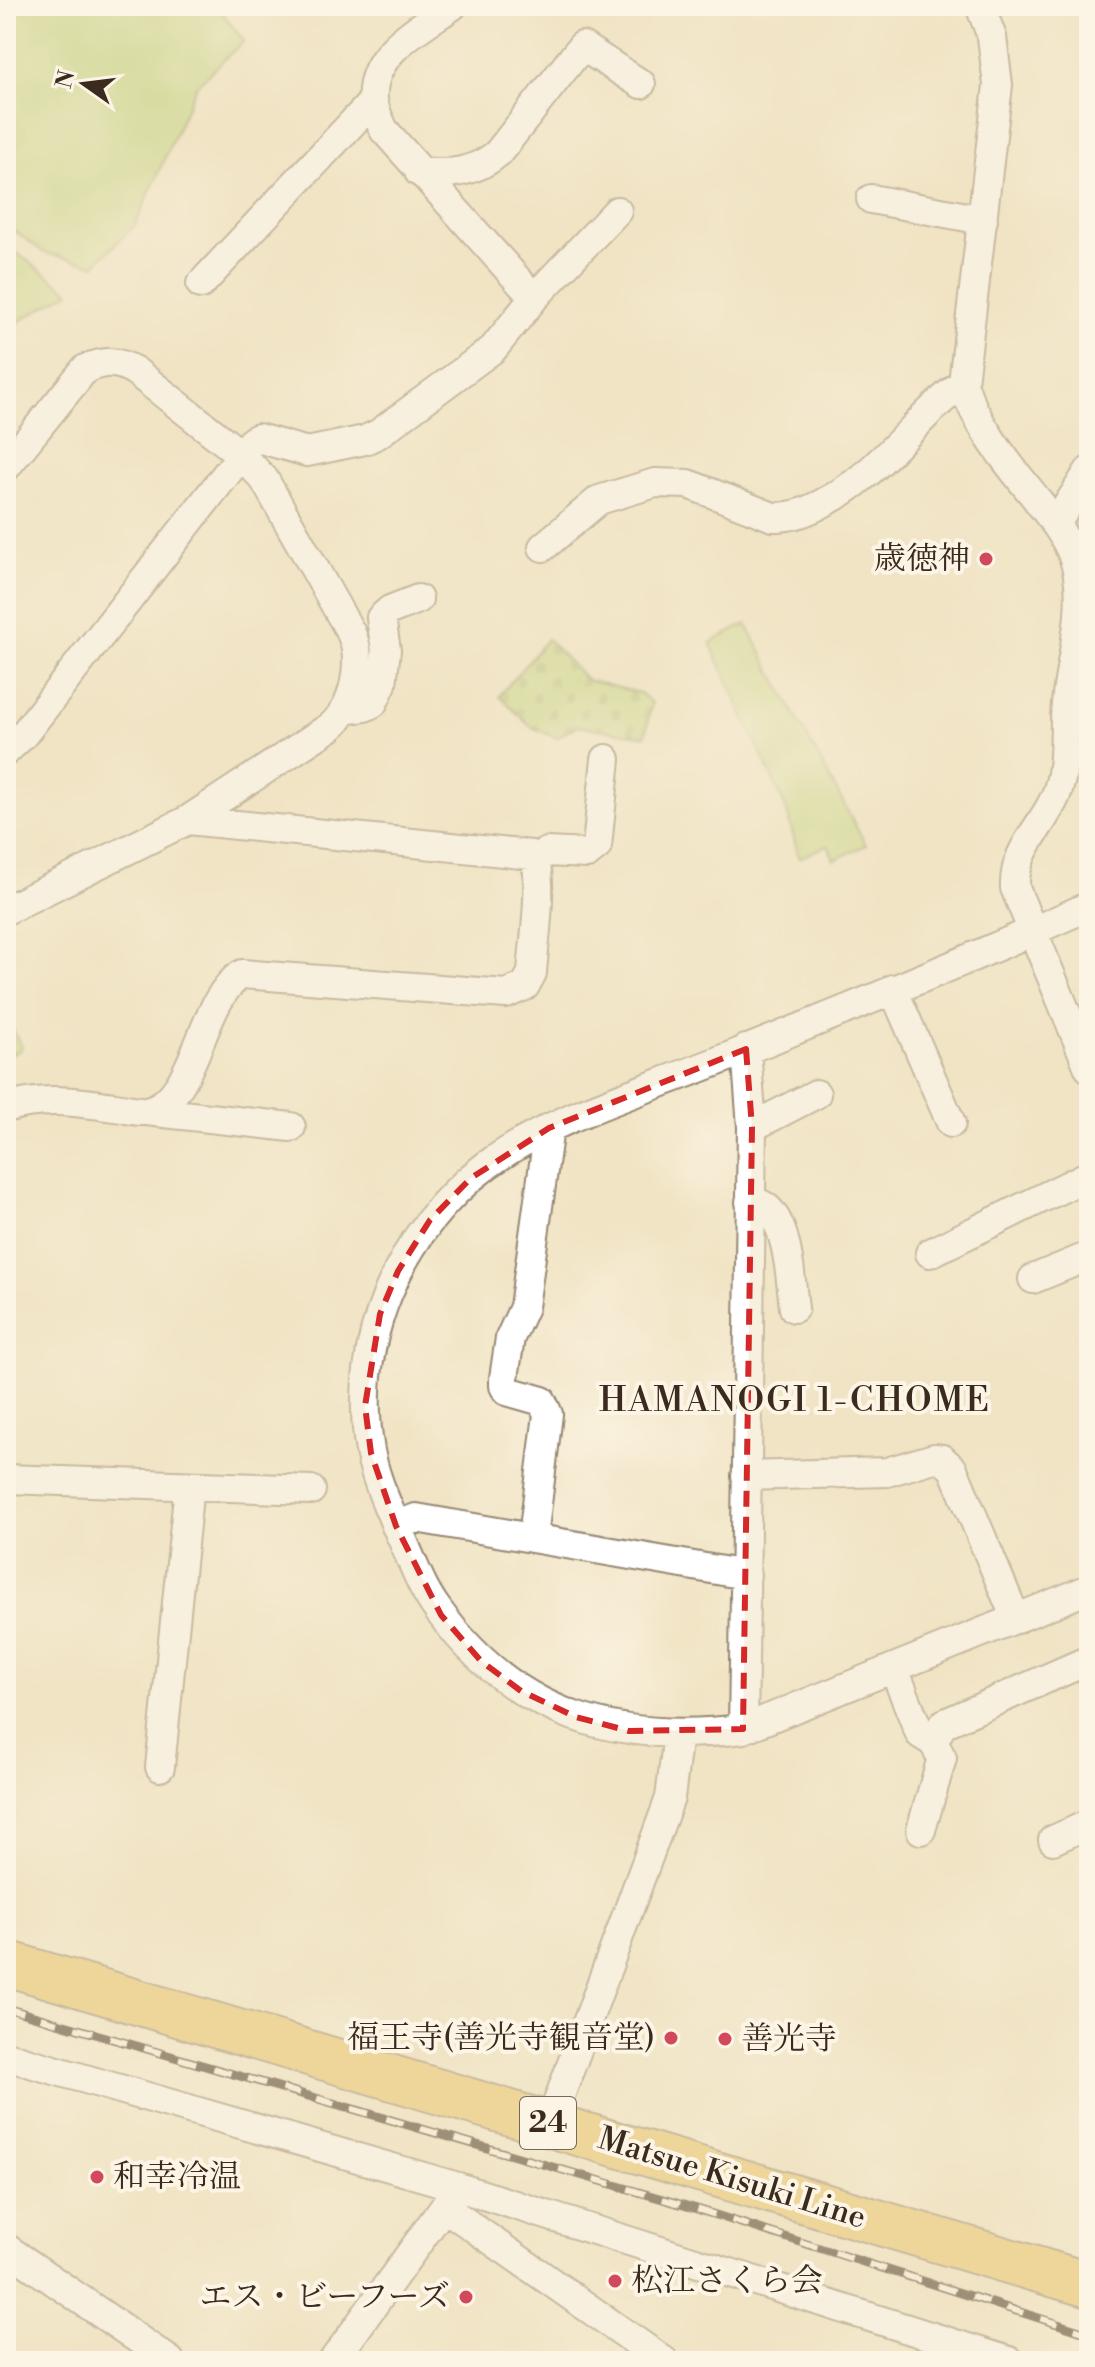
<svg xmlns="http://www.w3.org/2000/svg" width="1095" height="2367" viewBox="0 0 1095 2367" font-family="'Libre Bodoni','Noto Serif JP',serif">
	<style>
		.cemetery { fill: url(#cemetery-stones); stroke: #7b7e4b; stroke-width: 2 }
		.green { fill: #bbd378; stroke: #7b7e4b; stroke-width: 2 }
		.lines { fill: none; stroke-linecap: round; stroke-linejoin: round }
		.street-casing { stroke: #968772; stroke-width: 32 }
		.primary-casing { stroke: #968772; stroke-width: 48 }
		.street { stroke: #fff; stroke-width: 28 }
		.primary { stroke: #ebc669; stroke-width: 44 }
		.rail-casing { stroke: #3b2a1e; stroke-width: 9 }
		.rail { stroke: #fcf5e5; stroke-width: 6; stroke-dasharray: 18; stroke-linecap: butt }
		.marked { fill: none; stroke: #d62828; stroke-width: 6; stroke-dasharray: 16 10; stroke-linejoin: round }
		.poi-dot { fill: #d1495b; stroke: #fcf5e5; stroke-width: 3 }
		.labels { text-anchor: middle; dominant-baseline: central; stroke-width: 8; stroke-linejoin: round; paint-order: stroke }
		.shield { fill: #fcf5e5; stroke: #75675a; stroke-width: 2 }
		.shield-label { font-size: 30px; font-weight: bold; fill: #3b2a1e }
		.poi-label { font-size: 32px; fill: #3b2a1e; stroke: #fcf5e5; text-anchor: end }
		.street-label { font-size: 32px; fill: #3b2a1e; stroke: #fcf5e5 }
		.neighbourhood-label { font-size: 34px; letter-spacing: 2px; fill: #3b2a1e; stroke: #fcf5e5 }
	</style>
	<defs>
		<pattern id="cemetery-stones" width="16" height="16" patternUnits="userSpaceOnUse" patternTransform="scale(2)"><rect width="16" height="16" fill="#bbd378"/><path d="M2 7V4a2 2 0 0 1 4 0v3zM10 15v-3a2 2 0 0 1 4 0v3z" fill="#a2b567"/></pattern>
	</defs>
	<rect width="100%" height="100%" fill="#fcf5e5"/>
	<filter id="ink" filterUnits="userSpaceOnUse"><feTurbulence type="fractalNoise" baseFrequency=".0125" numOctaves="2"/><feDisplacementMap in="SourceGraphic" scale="16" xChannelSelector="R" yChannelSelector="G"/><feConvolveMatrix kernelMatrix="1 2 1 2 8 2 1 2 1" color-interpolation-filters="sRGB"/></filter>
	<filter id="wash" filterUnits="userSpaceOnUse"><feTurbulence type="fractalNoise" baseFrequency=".006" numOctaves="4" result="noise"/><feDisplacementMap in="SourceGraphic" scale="32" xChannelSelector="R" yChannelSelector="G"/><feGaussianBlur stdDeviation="1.8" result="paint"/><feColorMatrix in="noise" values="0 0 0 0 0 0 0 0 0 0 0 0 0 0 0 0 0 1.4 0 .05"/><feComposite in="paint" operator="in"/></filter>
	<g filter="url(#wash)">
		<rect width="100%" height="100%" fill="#f1e4c5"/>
		<!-- cemetery -->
		<path class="cemetery" d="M 547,639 L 587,680 L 640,693 L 652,703 L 645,736 L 576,726 L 557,738 L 531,727 L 499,696 Z
			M 6,1017 L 22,1047 L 20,1050 L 6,1057 Z"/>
		<!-- green -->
		<path class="green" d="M 6,6 L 217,6 L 244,41 L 196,86 L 136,224 L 95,265 L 45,253 L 6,225 Z
			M 6,245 L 70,292 L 18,322 L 6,333 Z
			M 746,624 L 866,845 L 834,860 L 828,845 L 799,858 L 786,808 L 710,643 Z"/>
	</g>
	<g filter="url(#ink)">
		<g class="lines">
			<defs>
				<path id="street" d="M 452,6 C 420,28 369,53 373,100 C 374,110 380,121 384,130 L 534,298
					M 980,6 L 992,37 L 998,85 L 963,383 C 975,423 1005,460 1031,492 C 1049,515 1071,540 1077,570 C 1086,613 1070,661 1066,704 C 1063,734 1068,766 1056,795 C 1043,827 1013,850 1015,888 L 1089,1068
					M 419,172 C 449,175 475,173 498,153 L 582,46 L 641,84
					M 871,199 L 983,220
					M 201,284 L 373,101
					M 6,467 L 85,369 C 105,361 116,360 135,371 L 240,454 L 264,479 L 351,633 C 364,661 355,707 330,727 L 188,820 L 6,910
					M 1056,524 L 1089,471
					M 543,547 L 599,500 L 655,483 L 688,484 L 773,517 C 790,518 806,512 821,504 C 882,474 911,421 963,383
					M 345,710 L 365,707 L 373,703 L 382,684 L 386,650 L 381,618 L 390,610 L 418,599
					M 6,751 L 24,734 L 252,441 L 258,438 L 307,452 L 365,440 L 378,434 L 493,349 L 534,298 L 617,211
					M 536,859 L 547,852 L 587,854 L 597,846 L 606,759
					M 1089,906 C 965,962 839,1013 713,1063 C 637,1093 553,1117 487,1165 C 399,1230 351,1344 370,1451 C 376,1482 391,1514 404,1543 C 414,1566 423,1590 438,1610 C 516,1717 616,1744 743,1729 L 1089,1589
					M 893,989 L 951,1123
					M 6,1108 C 44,1096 77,1102 115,1107 C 124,1108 137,1112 146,1111 C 197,1103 199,999 242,974 L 506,994 L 525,986 L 532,973 C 533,950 546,869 531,855 L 188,820
					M 146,1111 L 291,1127
					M 752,1127 L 816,1094
					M 750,1202 C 789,1202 790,1279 794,1308
					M 930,1253 L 1089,1175
					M 1033,1279 L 1089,1256
					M 746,1476 L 887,1472 L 934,1458 L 942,1459 L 953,1469 L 1016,1619
					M 6,1479 L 311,1490
					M 396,1526 L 416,1518 L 746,1575
					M 533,1537 L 548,1414 L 542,1401 L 507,1391 L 504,1386 L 504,1378 L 510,1338 L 524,1307 L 549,1128
					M 894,1669 L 920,1734 L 933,1742 L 942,1758 L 921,1830
					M 743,1729 L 752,1127 L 746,1049
					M 933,1742 L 943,1724 L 1089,1660
					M 160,1767 L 189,1486
					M 1053,1840 L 1089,1824
					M 6,2056 L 458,2187 L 1009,2361
					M 550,2123 L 670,1798 L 678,1734
					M 444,2207 L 664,2361
					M 6,2248 L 170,2361
					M 333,2361 L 454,2193"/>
				<path id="primary" d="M 6,1963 L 1089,2285"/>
			</defs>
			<!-- street casing -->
			<use href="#street" class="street-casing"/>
			<!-- primary casing -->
			<use href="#primary" class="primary-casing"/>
			<!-- street -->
			<use href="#street" class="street"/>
			<!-- primary -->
			<use href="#primary" class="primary"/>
			<defs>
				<path id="rail" d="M 6,2008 L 697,2209 L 1089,2334"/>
			</defs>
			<!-- rail casing -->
			<use href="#rail" class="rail-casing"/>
			<!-- rail -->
			<use href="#rail" class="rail"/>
		</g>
	</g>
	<!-- marked area -->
	<path d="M0 0H1095V2367H0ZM 746,1049 L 752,1127 L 743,1729 L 629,1731 L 576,1717 L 521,1691 L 481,1661 L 441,1615 L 396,1526 L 371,1453 L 365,1406 L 380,1314 L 398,1271 L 430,1220 L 471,1178 L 549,1128 Z" fill="#f1e4c5" fill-opacity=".55" fill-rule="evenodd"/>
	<path class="marked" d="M 746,1049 L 752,1127 L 743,1729 L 629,1731 L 576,1717 L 521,1691 L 481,1661 L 441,1615 L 396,1526 L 371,1453 L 365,1406 L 380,1314 L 398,1271 L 430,1220 L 471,1178 L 549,1128 Z"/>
	<!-- markers -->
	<g class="poi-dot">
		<circle cx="986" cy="559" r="8"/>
		<circle cx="671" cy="2038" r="8"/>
		<circle cx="725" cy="2039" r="8"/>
		<circle cx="97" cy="2177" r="8"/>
		<circle cx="615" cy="2281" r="8"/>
		<circle cx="466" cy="2297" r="8"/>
	</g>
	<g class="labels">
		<!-- shield labels -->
		<rect class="shield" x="520" y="2097" width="56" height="52" rx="6"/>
		<g class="shield-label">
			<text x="548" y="2123">24</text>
		</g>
		<!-- poi labels -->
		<g class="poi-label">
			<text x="970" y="559">歳徳神</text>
			<text x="655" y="2038">福王寺(善光寺観音堂)</text>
			<text x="741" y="2039" text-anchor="start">善光寺</text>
			<text x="113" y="2177" text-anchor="start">和幸冷温</text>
			<text x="631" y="2281" text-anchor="start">松江さくら会</text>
			<text x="450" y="2297">エス・ビーフーズ</text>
		</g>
		<!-- street labels -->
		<g class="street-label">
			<text transform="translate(732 2178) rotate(17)">Matsue Kisuki Line</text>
		</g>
		<!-- neighbourhood labels -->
		<g class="neighbourhood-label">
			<text x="795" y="1401">HAMANOGI 1-CHOME</text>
		</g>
	</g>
	<!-- margin -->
	<rect width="1095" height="2367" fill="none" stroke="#fcf5e5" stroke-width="32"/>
	<!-- north arrow -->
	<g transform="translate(84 84) rotate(284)" stroke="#fcf5e5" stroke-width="6" paint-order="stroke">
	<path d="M0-6L14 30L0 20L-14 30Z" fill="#3b2a1e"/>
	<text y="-12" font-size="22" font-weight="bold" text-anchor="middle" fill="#3b2a1e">N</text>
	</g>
</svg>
